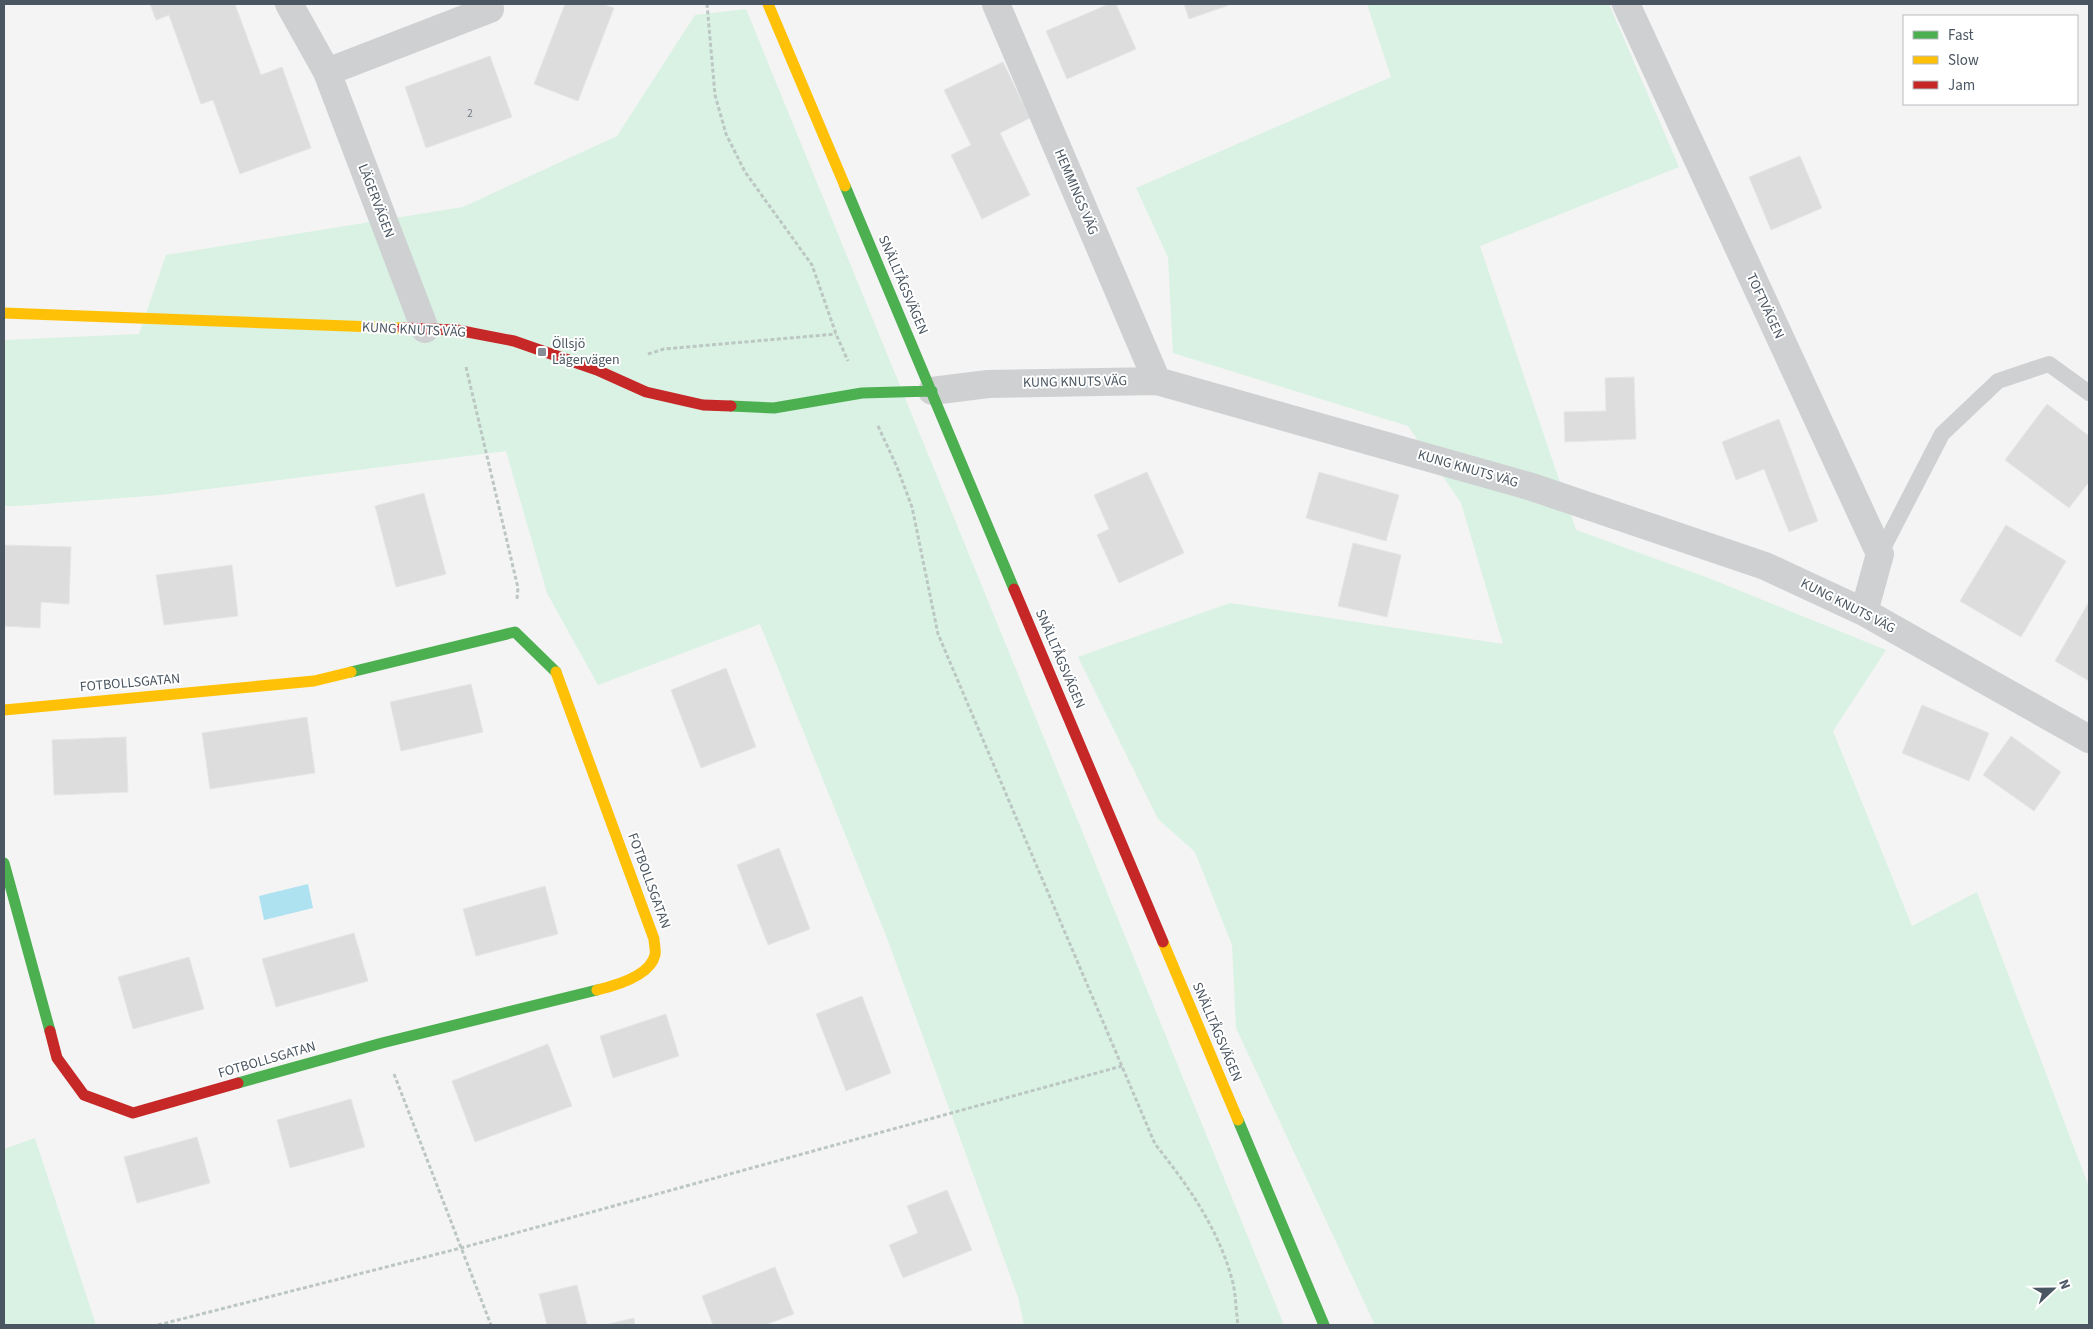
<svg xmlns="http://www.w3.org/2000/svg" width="2093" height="1329" viewBox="0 0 2093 1329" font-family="'Source Sans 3',sans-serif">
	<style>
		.green { fill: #d9f2e3 }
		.water { fill: #aee2f0 }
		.building { fill: #ddddde; stroke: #e5e6e7 }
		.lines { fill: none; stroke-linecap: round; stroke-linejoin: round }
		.path { stroke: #bcc7c4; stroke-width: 3; stroke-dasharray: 4 2.5; stroke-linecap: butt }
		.lane { stroke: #ced0d2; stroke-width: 16 }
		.street { stroke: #ced0d2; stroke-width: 28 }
		.fast { stroke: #4caf50; stroke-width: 11 }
		.slow { stroke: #ffc107; stroke-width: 11 }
		.jam { stroke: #c62828; stroke-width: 11 }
		.poi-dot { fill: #868d94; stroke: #fff; stroke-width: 2 }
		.labels { text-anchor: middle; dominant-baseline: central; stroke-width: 4; stroke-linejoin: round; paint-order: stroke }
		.number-label { font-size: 11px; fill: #707881 }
		.street-label { font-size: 14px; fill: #4a5661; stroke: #fff }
		.poi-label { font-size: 14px; fill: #4a5661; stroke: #fff; text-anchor: start }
	</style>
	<rect width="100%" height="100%" fill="#f4f4f4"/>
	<!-- green -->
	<path class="green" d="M 1367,4 L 1609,4 L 1679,167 L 1480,246 L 1576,530 L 1706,577 L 1886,650 L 1833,731 L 1912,926 L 1977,892 L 2089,1187 L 2089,1325 L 1375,1325 L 1236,1028 L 1232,945 L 1195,852 L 1158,819 L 1078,657 L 1230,603 L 1503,644 L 1461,503 L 1408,426 L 1173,353 L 1168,257 L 1136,188 L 1391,77 Z
		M 746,9 L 1284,1325 L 1024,1325 L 1018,1297 L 887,938 L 760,624 L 598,685 L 547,593 L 506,451 L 161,495 L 18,506 L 4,506 L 4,340 L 139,334 L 166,255 L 463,207 L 617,136 L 695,15 Z
		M 35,1138 L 96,1325 L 4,1325 L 4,1149 Z"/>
	<!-- water -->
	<path class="water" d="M 308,884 L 313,908 L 264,920 L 259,896 Z"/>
	<!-- building -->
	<path class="building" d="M 150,4 L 235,4 L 261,75 L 282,67 L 311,148 L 240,174 L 213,100 L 201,104 L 169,15 L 156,20 Z
		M 565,4 L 603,4 L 614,8 L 578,101 L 534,84 Z
		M 1109,4 L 1116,4 L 1136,49 L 1067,79 L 1046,31 Z
		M 1184,4 L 1232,4 L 1189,19 Z
		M 490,56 L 512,117 L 426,148 L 405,87 Z
		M 1003,62 L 1030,118 L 1000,133 L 1030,195 L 982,219 L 951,155 L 971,145 L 944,90 Z
		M 1800,156 L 1822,208 L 1771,230 L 1749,177 Z
		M 1634,377 L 1636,439 L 1565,442 L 1564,412 L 1606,411 L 1605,378 Z
		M 2047,404 L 2089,436 L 2089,482 L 2069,508 L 2005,460 Z
		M 1779,419 L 1818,521 L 1789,532 L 1764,469 L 1736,480 L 1722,442 Z
		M 1147,472 L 1184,553 L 1119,583 L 1097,535 L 1109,529 L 1094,495 Z
		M 1319,472 L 1399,495 L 1386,541 L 1306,518 Z
		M 424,493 L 446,574 L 396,587 L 375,506 Z
		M 2006,525 L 2066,561 L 2021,637 L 1960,601 Z
		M 1353,543 L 1401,555 L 1387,617 L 1338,606 Z
		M 4,545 L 71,547 L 69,604 L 41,602 L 40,628 L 4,626 Z
		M 232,565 L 238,616 L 164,625 L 156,575 Z
		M 2089,602 L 2089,681 L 2055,661 Z
		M 726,668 L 756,747 L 701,768 L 671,690 Z
		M 471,684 L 483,732 L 401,751 L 390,702 Z
		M 1922,705 L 1989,733 L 1969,781 L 1902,753 Z
		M 307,717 L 315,773 L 210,789 L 202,733 Z
		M 2011,736 L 2061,772 L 2034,811 L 1983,775 Z
		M 126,737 L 128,792 L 54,795 L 52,740 Z
		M 779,848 L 810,929 L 768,945 L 737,865 Z
		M 545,886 L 558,934 L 476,956 L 463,909 Z
		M 354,933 L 368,981 L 276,1007 L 262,959 Z
		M 189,957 L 204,1009 L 133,1029 L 118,977 Z
		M 862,996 L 891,1073 L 846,1091 L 816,1014 Z
		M 666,1014 L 679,1056 L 613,1078 L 600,1036 Z
		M 548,1044 L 572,1106 L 475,1142 L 452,1081 Z
		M 351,1099 L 365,1147 L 290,1168 L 277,1120 Z
		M 197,1137 L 210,1183 L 137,1203 L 124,1157 Z
		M 947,1190 L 972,1250 L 903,1278 L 889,1245 L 918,1233 L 907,1206 Z
		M 775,1267 L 794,1314 L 765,1325 L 713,1325 L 702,1296 Z
		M 577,1285 L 587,1325 L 547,1325 L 539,1294 Z
		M 634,1318 L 635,1325 L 604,1325 Z"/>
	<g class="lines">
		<!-- path -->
		<path class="path" d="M 707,4 L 715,95 L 726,134 L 745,172 L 812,265 L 836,334 L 848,361
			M 648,354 L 664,349 L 836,334
			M 466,367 L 518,588 L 517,599
			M 878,426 L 897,467 L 912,507 L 938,634 L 1155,1144 C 1189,1187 1219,1229 1233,1283 C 1236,1297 1236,1312 1238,1325
			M 394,1074 L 491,1325
			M 158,1325 L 461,1248 L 1122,1066"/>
		<!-- lane -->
		<path class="lane" d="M 1880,554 L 1942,434 L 1998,381 L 2049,364 L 2089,393"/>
		<!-- street -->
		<path class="street" d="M 289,4 L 327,72 L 425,329
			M 996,4 L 1157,381
			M 1626,4 L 1880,554 L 1864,612
			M 327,72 L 490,9 L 487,4
			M 932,391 L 988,384 L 1157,381 L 1532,487 L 1765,566 L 1864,612 L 2089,739"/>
		<!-- fast -->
		<path class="fast" d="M 845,186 L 1014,589
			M 731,406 L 774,408 L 862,393 L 932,391
			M 351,672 L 515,632 L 556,672
			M 4,863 L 50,1031
			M 238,1083 L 382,1043 L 597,990
			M 1238,1120 L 1324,1325"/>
		<!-- slow -->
		<path class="slow" d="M 768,4 L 845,186
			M 4,313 L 402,328
			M 556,672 L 654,939 C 654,943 656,950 655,955 C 650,976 614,986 597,990
			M 4,710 L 314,681 L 351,672
			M 1163,942 L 1238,1120"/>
		<!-- jam -->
		<path class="jam" d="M 402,328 L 457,330 L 514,341 L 597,370 L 646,392 L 703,405 L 731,406
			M 1014,589 L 1163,942
			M 50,1031 L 57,1058 L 84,1095 L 133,1113 L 238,1083"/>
	</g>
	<!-- markers -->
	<rect class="poi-dot" x="537" y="347" width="10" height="10" rx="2.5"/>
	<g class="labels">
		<!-- number labels -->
		<g class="number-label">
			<text x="470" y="113">2</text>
		</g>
		<!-- street labels -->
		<g class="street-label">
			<text transform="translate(1076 192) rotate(67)">HEMMINGS VÄG</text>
			<text transform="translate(376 201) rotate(69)">LÄGERVÄGEN</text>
			<text transform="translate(903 285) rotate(67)">SNÄLLTÅGSVÄGEN</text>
			<text transform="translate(1765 306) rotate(65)">TOFTVÄGEN</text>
			<text transform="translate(414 330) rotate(3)">KUNG KNUTS VÄG</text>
			<text transform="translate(1075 382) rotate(-1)">KUNG KNUTS VÄG</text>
			<text transform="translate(1468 469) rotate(16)">KUNG KNUTS VÄG</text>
			<text transform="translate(1848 606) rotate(27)">KUNG KNUTS VÄG</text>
			<text transform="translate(1060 659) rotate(67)">SNÄLLTÅGSVÄGEN</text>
			<text transform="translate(130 683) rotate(-5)">FOTBOLLSGATAN</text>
			<text transform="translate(649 881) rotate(70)">FOTBOLLSGATAN</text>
			<text transform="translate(1217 1032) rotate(67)">SNÄLLTÅGSVÄGEN</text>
			<text transform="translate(267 1060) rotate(-16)">FOTBOLLSGATAN</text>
		</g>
		<!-- poi labels -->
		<g class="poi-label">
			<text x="552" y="344">Öllsjö<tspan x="552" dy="16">Lägervägen</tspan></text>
		</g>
	</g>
	<!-- border -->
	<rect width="2093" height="1329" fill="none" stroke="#4a5661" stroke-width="10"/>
	<!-- legend -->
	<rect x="1903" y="15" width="175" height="90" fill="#ffffff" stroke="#b7bbc0"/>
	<rect x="1913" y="31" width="25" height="8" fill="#4caf50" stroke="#b7bbc0"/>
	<text x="1948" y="40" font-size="15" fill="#4a5661">Fast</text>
	<rect x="1913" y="56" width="25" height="8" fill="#ffc107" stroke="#b7bbc0"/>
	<text x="1948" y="65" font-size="15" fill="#4a5661">Slow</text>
	<rect x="1913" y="81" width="25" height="8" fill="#c62828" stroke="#b7bbc0"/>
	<text x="1948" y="90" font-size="15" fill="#4a5661">Jam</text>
	<!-- north arrow -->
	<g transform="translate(2053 1289) rotate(68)" stroke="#ffffff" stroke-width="4" paint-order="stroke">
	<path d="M0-4L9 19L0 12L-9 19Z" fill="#4a5661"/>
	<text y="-8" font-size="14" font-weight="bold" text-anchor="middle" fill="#4a5661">N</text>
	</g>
</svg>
